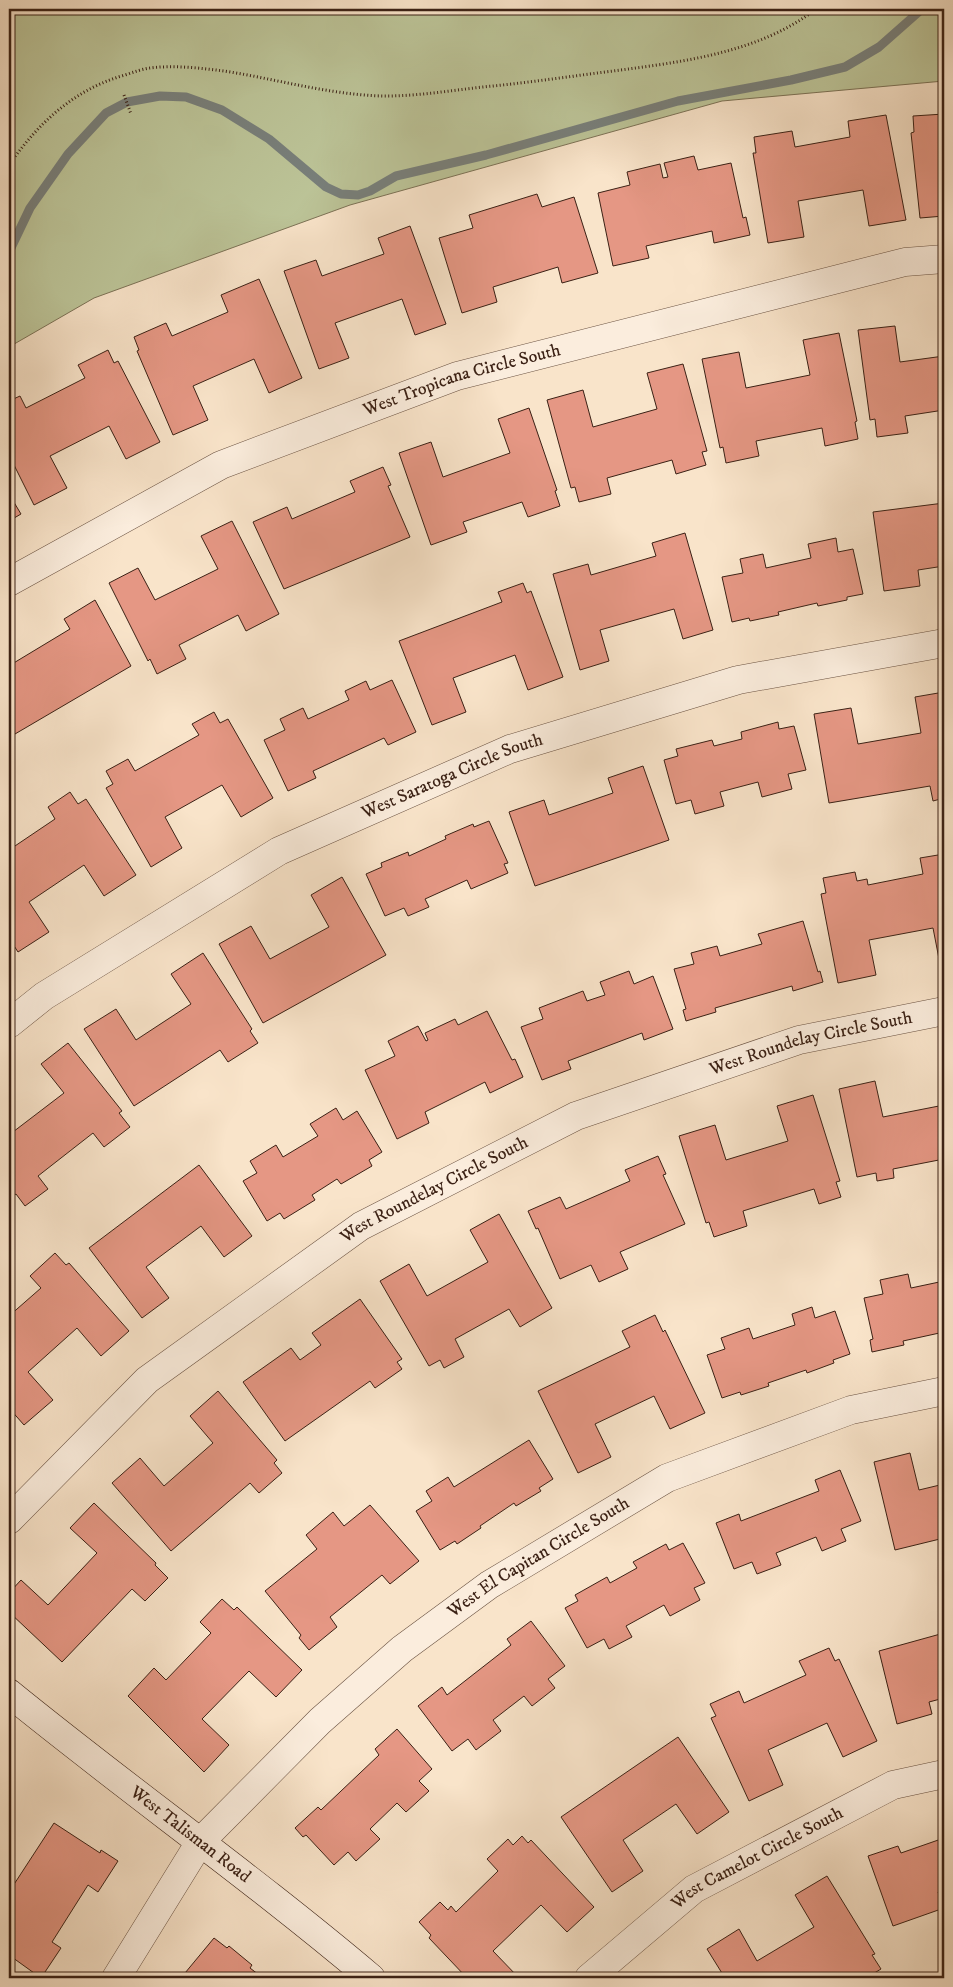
<svg xmlns="http://www.w3.org/2000/svg" width="953" height="1987" viewBox="0 0 953 1987" font-family="'IM FELL DW Pica',serif">
	<style>
		.green { fill: #bcc498; stroke: #7c7256 }
		.lines { fill: none; stroke-linecap: round; stroke-linejoin: round }
		.stream { stroke: #787f7a; stroke-width: 9 }
		.building { fill: #e59784; stroke: #3b2115 }
		.street-casing { stroke: #6a5242; stroke-width: 29 }
		.secondary-casing { stroke: #3b2115; stroke-width: 29 }
		.path { stroke: #3b2115; stroke-width: 3; stroke-dasharray: 1 2.5; stroke-linecap: butt }
		.street { stroke: #fbeddd; stroke-width: 28 }
		.secondary { stroke: #fbeddd; stroke-width: 28 }
		.labels { text-anchor: middle; dominant-baseline: central; stroke-width: 5; stroke-linejoin: round; paint-order: stroke }
		.street-label { font-size: 18px; fill: #3b2115; stroke: #fbeddd }
	</style>
	<rect width="100%" height="100%" fill="#f9e4ca"/>
	<filter id="stains"><feTurbulence type="fractalNoise" baseFrequency=".004" numOctaves="4"/><feColorMatrix values="0 0 0 0 .2 0 0 0 0 .09 0 0 0 0 .02 0 0 0 .5 -.17"/></filter>
	<radialGradient id="worn" r=".72"><stop offset=".6" stop-color="#630" stop-opacity="0"/><stop offset="1" stop-color="#630" stop-opacity=".3"/></radialGradient>
	<!-- green -->
	<path class="green" d="M 9,9 L 944,9 L 944,81 L 722,101 L 350,205 L 94,298 L 9,347 Z"/>
	<g class="lines">
		<!-- stream -->
		<path class="stream" d="M 9,252 L 30,208 L 68,154 L 106,113 L 127,102 L 160,96 L 186,97 L 222,110 L 269,139 L 326,187 L 341,194 L 358,195 L 370,191 L 396,176 L 486,155 L 678,101 L 791,80 L 845,67 L 879,47 L 922,9"/>
	</g>
	<!-- building -->
	<path class="building" d="M 944,114 L 944,216 L 920,218 L 911,133 L 914,132 L 913,116 Z
		M 886,115 L 906,220 L 869,226 L 863,190 L 798,201 L 804,237 L 768,243 L 753,153 L 756,153 L 754,137 L 792,131 L 795,147 L 850,137 L 848,121 Z
		M 694,156 L 698,170 L 731,163 L 743,218 L 746,217 L 750,235 L 714,243 L 712,231 L 646,246 L 649,258 L 613,266 L 598,193 L 630,185 L 627,172 L 660,164 L 663,178 L 668,177 L 664,163 Z
		M 537,194 L 542,207 L 574,197 L 598,273 L 562,283 L 558,267 L 493,287 L 497,302 L 462,313 L 439,238 L 473,228 L 469,215 Z
		M 410,226 L 446,324 L 415,335 L 402,299 L 335,323 L 349,358 L 319,369 L 284,271 L 316,260 L 322,276 L 384,254 L 378,238 Z
		M 259,279 L 302,378 L 269,393 L 254,359 L 193,386 L 208,420 L 173,435 L 137,351 L 139,350 L 134,337 L 166,323 L 172,336 L 228,312 L 221,295 Z
		M 895,326 L 900,362 L 944,356 L 944,410 L 905,416 L 908,433 L 877,437 L 875,419 L 870,420 L 858,330 Z
		M 839,333 L 857,421 L 855,422 L 858,439 L 825,446 L 822,428 L 756,441 L 759,456 L 726,463 L 723,447 L 720,448 L 702,359 L 739,352 L 746,388 L 810,375 L 803,340 Z
		M 108,350 L 114,363 L 118,361 L 160,442 L 126,459 L 109,426 L 50,456 L 67,488 L 34,505 L 9,455 L 9,401 L 20,396 L 26,408 L 85,378 L 78,365 Z
		M 683,364 L 707,451 L 702,452 L 706,465 L 676,474 L 672,460 L 607,478 L 611,494 L 579,502 L 575,487 L 571,488 L 547,400 L 583,390 L 593,427 L 657,409 L 647,373 Z
		M 529,408 L 557,490 L 555,491 L 560,506 L 528,517 L 522,502 L 463,522 L 467,532 L 431,545 L 399,453 L 431,442 L 443,477 L 510,453 L 498,419 Z
		M 383,467 L 391,485 L 388,486 L 410,537 L 284,589 L 253,522 L 287,507 L 292,519 L 355,492 L 350,481 Z
		M 9,494 L 21,514 L 9,521 Z
		M 944,503 L 944,566 L 918,570 L 920,586 L 884,591 L 873,512 Z
		M 232,521 L 279,614 L 246,631 L 238,615 L 179,645 L 186,659 L 157,674 L 150,659 L 148,661 L 109,583 L 138,568 L 155,600 L 218,569 L 201,536 Z
		M 685,533 L 713,630 L 683,639 L 674,609 L 600,630 L 609,661 L 580,670 L 553,574 L 588,564 L 591,575 L 656,556 L 652,543 Z
		M 836,538 L 838,552 L 853,549 L 863,594 L 847,597 L 847,600 L 818,606 L 817,603 L 778,612 L 779,615 L 750,621 L 749,618 L 732,622 L 722,577 L 743,573 L 740,559 L 763,554 L 766,568 L 811,558 L 808,544 Z
		M 523,583 L 527,593 L 531,591 L 563,677 L 528,690 L 515,655 L 453,678 L 466,712 L 432,725 L 399,641 L 502,602 L 498,592 Z
		M 95,600 L 131,666 L 15,734 L 9,725 L 9,658 L 12,664 L 70,629 L 64,619 Z
		M 392,680 L 416,732 L 388,745 L 384,738 L 313,771 L 316,778 L 288,791 L 264,740 L 285,730 L 280,719 L 303,708 L 308,719 L 349,700 L 345,691 L 366,681 L 370,690 Z
		M 944,692 L 944,798 L 933,801 L 930,786 L 829,803 L 814,714 L 851,708 L 858,744 L 921,733 L 915,697 Z
		M 214,712 L 220,723 L 228,719 L 273,798 L 241,817 L 222,785 L 165,817 L 182,848 L 151,867 L 106,788 L 113,784 L 106,771 L 128,759 L 135,771 L 199,735 L 192,724 Z
		M 778,722 L 779,729 L 794,726 L 806,770 L 788,774 L 792,789 L 762,797 L 758,782 L 720,792 L 724,806 L 695,814 L 691,800 L 676,804 L 664,760 L 678,756 L 676,749 L 712,740 L 714,746 L 742,739 L 741,732 Z
		M 643,766 L 669,840 L 535,886 L 509,812 L 544,800 L 549,815 L 613,793 L 608,778 Z
		M 70,792 L 78,804 L 86,799 L 136,875 L 104,896 L 84,865 L 29,902 L 49,932 L 18,952 L 9,938 L 9,850 L 55,819 L 48,807 Z
		M 489,821 L 508,863 L 504,864 L 508,873 L 471,889 L 467,880 L 425,899 L 429,907 L 408,916 L 404,908 L 385,916 L 366,874 L 382,867 L 381,863 L 408,852 L 409,856 L 446,839 L 445,836 L 473,824 L 474,827 Z
		M 944,854 L 944,964 L 940,964 L 933,928 L 869,940 L 876,975 L 838,983 L 821,894 L 826,893 L 823,878 L 855,872 L 857,881 L 867,879 L 868,885 L 923,874 L 920,858 Z
		M 342,877 L 386,955 L 263,1023 L 219,944 L 251,926 L 270,959 L 329,927 L 311,895 Z
		M 803,921 L 818,972 L 820,971 L 823,982 L 793,991 L 792,986 L 715,1008 L 716,1012 L 686,1021 L 683,1010 L 686,1009 L 674,969 L 694,964 L 691,953 L 717,946 L 720,956 L 762,944 L 758,934 Z
		M 203,953 L 252,1029 L 250,1031 L 258,1043 L 228,1062 L 220,1050 L 134,1106 L 84,1029 L 116,1009 L 136,1040 L 191,1004 L 171,974 Z
		M 629,971 L 634,984 L 653,976 L 673,1029 L 644,1040 L 642,1033 L 568,1061 L 571,1069 L 542,1080 L 521,1027 L 543,1019 L 539,1008 L 583,991 L 587,1001 L 605,995 L 600,982 Z
		M 487,1011 L 512,1060 L 515,1059 L 523,1077 L 490,1093 L 485,1082 L 425,1112 L 429,1123 L 397,1139 L 365,1070 L 395,1056 L 388,1041 L 418,1026 L 426,1041 L 428,1040 L 425,1033 L 455,1019 L 458,1025 Z
		M 68,1043 L 122,1111 L 119,1113 L 130,1127 L 104,1147 L 93,1133 L 38,1176 L 48,1189 L 25,1206 L 16,1194 L 13,1196 L 9,1190 L 9,1135 L 64,1093 L 41,1064 Z
		M 875,1081 L 883,1117 L 944,1105 L 944,1159 L 893,1169 L 894,1178 L 877,1181 L 876,1173 L 857,1177 L 839,1089 Z
		M 813,1095 L 840,1181 L 836,1182 L 841,1197 L 819,1204 L 814,1189 L 743,1211 L 747,1226 L 714,1237 L 709,1222 L 706,1223 L 679,1136 L 715,1125 L 726,1160 L 788,1141 L 777,1106 Z
		M 336,1108 L 343,1120 L 357,1111 L 382,1152 L 369,1160 L 372,1166 L 341,1184 L 337,1179 L 312,1195 L 315,1200 L 284,1219 L 280,1213 L 267,1221 L 243,1181 L 257,1173 L 250,1161 L 276,1145 L 283,1157 L 318,1136 L 310,1124 Z
		M 658,1156 L 666,1174 L 663,1175 L 685,1224 L 620,1252 L 628,1269 L 599,1282 L 591,1265 L 560,1279 L 538,1228 L 536,1229 L 528,1211 L 560,1197 L 566,1209 L 630,1181 L 625,1170 Z
		M 199,1165 L 252,1236 L 224,1257 L 201,1226 L 146,1267 L 169,1298 L 142,1318 L 89,1248 Z
		M 499,1214 L 552,1308 L 520,1327 L 509,1309 L 455,1339 L 464,1357 L 444,1368 L 440,1360 L 429,1366 L 380,1281 L 409,1264 L 427,1296 L 488,1262 L 470,1230 Z
		M 55,1253 L 66,1265 L 69,1263 L 129,1331 L 101,1356 L 77,1328 L 28,1372 L 53,1400 L 24,1425 L 9,1408 L 9,1316 L 41,1288 L 30,1276 Z
		M 908,1274 L 911,1288 L 944,1281 L 944,1332 L 903,1341 L 904,1345 L 872,1352 L 870,1340 L 873,1339 L 864,1298 L 883,1294 L 880,1280 Z
		M 360,1299 L 402,1359 L 397,1362 L 402,1369 L 375,1388 L 370,1381 L 285,1441 L 243,1382 L 291,1348 L 300,1360 L 321,1345 L 312,1333 Z
		M 812,1307 L 815,1318 L 835,1311 L 850,1354 L 833,1360 L 834,1363 L 807,1373 L 806,1370 L 768,1383 L 769,1386 L 741,1395 L 740,1392 L 722,1398 L 707,1355 L 725,1349 L 721,1338 L 749,1328 L 753,1339 L 795,1325 L 792,1314 Z
		M 655,1315 L 663,1332 L 665,1330 L 705,1413 L 670,1429 L 654,1396 L 595,1424 L 611,1457 L 578,1473 L 538,1391 L 630,1347 L 622,1331 Z
		M 218,1391 L 277,1460 L 274,1463 L 282,1473 L 259,1493 L 250,1483 L 171,1551 L 112,1483 L 140,1458 L 164,1486 L 213,1443 L 190,1416 Z
		M 529,1440 L 553,1479 L 539,1488 L 541,1491 L 516,1506 L 514,1503 L 480,1526 L 481,1528 L 457,1544 L 455,1541 L 440,1550 L 416,1511 L 432,1501 L 426,1491 L 448,1477 L 454,1487 Z
		M 910,1453 L 919,1490 L 944,1484 L 944,1538 L 895,1550 L 874,1462 Z
		M 840,1470 L 861,1521 L 841,1529 L 846,1541 L 822,1551 L 816,1537 L 776,1553 L 781,1565 L 757,1574 L 752,1562 L 734,1569 L 716,1523 L 739,1514 L 741,1521 L 819,1491 L 815,1480 Z
		M 94,1503 L 156,1563 L 155,1565 L 168,1578 L 145,1601 L 132,1589 L 62,1662 L 9,1612 L 9,1593 L 21,1580 L 48,1605 L 97,1553 L 70,1528 Z
		M 370,1505 L 419,1561 L 390,1584 L 382,1575 L 330,1617 L 337,1627 L 309,1650 L 299,1638 L 301,1635 L 265,1591 L 317,1549 L 306,1535 L 333,1512 L 344,1526 Z
		M 683,1543 L 705,1583 L 694,1588 L 700,1600 L 670,1616 L 664,1605 L 626,1626 L 632,1637 L 609,1649 L 604,1639 L 587,1648 L 565,1608 L 578,1601 L 575,1595 L 607,1577 L 610,1583 L 637,1568 L 633,1562 L 666,1544 L 669,1550 Z
		M 222,1599 L 234,1610 L 237,1607 L 302,1670 L 276,1697 L 249,1671 L 202,1719 L 229,1745 L 204,1772 L 128,1696 L 154,1668 L 166,1680 L 211,1633 L 200,1622 Z
		M 531,1621 L 565,1666 L 548,1679 L 555,1688 L 532,1706 L 524,1696 L 493,1720 L 501,1731 L 476,1750 L 468,1739 L 452,1751 L 418,1706 L 442,1687 L 447,1695 L 511,1645 L 507,1639 Z
		M 944,1633 L 944,1698 L 929,1702 L 932,1714 L 897,1724 L 879,1651 Z
		M 829,1648 L 835,1661 L 839,1659 L 877,1741 L 843,1757 L 827,1723 L 768,1750 L 783,1785 L 749,1801 L 711,1718 L 716,1716 L 710,1704 L 739,1691 L 744,1703 L 806,1675 L 799,1661 Z
		M 397,1729 L 432,1769 L 419,1781 L 429,1791 L 406,1812 L 397,1803 L 370,1829 L 380,1839 L 356,1861 L 348,1852 L 334,1865 L 306,1835 L 303,1837 L 295,1828 L 318,1807 L 321,1810 L 379,1755 L 375,1749 Z
		M 678,1737 L 729,1812 L 697,1834 L 676,1804 L 623,1840 L 643,1871 L 612,1892 L 561,1817 Z
		M 54,1823 L 100,1853 L 101,1850 L 118,1861 L 98,1892 L 88,1885 L 52,1942 L 61,1948 L 41,1978 L 9,1955 L 9,1892 Z
		M 522,1836 L 528,1843 L 531,1840 L 594,1907 L 567,1932 L 541,1905 L 493,1951 L 519,1978 L 467,1978 L 429,1938 L 431,1935 L 419,1922 L 440,1902 L 448,1910 L 451,1906 L 456,1912 L 498,1871 L 487,1859 L 508,1839 L 513,1845 Z
		M 944,1838 L 944,1890 L 938,1892 L 944,1908 L 893,1926 L 868,1856 L 898,1846 L 901,1853 Z
		M 827,1876 L 875,1954 L 872,1955 L 881,1969 L 866,1978 L 843,1978 L 841,1975 L 835,1978 L 725,1978 L 707,1949 L 739,1929 L 757,1961 L 814,1927 L 795,1895 Z
		M 214,1938 L 227,1948 L 229,1946 L 252,1965 L 250,1968 L 263,1978 L 187,1978 L 189,1976 L 185,1973 Z"/>
	<g class="lines">
		<defs>
			<g id="street">
				<path id="s1" d="M 9,582 L 221,465 L 457,376 L 905,262 L 944,259"/>
				<path id="s2" d="M 9,1024 L 44,996 L 279,851 L 510,749 L 738,680 L 944,643"/>
				<path id="s3" d="M 9,1520 L 147,1380 L 361,1226 L 576,1116 L 799,1040 L 944,1011"/>
				<path id="s4" d="M 116,1978 L 200,1842 L 320,1721 L 402,1649 L 489,1585 L 667,1478 L 851,1410 L 944,1391"/>
				<path id="s5" d="M 589,1978 L 694,1889 L 893,1785 L 944,1774"/>
			</g>
			<g id="secondary">
				<path id="s6" d="M 9,1693 C 128,1790 254,1879 371,1978"/>
			</g>
		</defs>
		<!-- street casing -->
		<use href="#street" class="street-casing"/>
		<!-- secondary casing -->
		<use href="#secondary" class="secondary-casing"/>
		<!-- path -->
		<path class="path" d="M 124,95 L 131,114
			M 9,165 C 39,122 75,89 125,75 C 134,72 142,69 150,68 C 174,65 200,68 224,71 C 270,78 316,91 364,95 C 406,99 450,90 493,86 C 533,82 573,76 613,71 C 682,62 759,53 816,9"/>
		<!-- street -->
		<use href="#street" class="street"/>
		<!-- secondary -->
		<use href="#secondary" class="secondary"/>
	</g>
	<g class="labels">
		<!-- street labels -->
		<g class="street-label">
			<text stroke="none"><textPath href="#s1" startOffset="498">West Tropicana Circle South</textPath></text>
			<text stroke="none"><textPath href="#s2" startOffset="510">West Saratoga Circle South</textPath></text>
			<text stroke="none"><textPath href="#s3" startOffset="948">West Roundelay Circle South</textPath></text>
			<text stroke="none"><textPath href="#s3" startOffset="542">West Roundelay Circle South</textPath></text>
			<text stroke="none"><textPath href="#s4" startOffset="604">West El Capitan Circle South</textPath></text>
			<text stroke="none"><textPath href="#s6" startOffset="230">West Talisman Road</textPath></text>
			<text stroke="none"><textPath href="#s5" startOffset="208">West Camelot Circle South</textPath></text>
		</g>
	</g>
	<!-- margin -->
	<rect width="953" height="1987" fill="none" stroke="#f9e4ca" stroke-width="30"/>
	<rect x="10" y="10" width="933" height="1967" fill="none" stroke="#3b2115" stroke-width="2.5"/>
	<rect x="15" y="15" width="923" height="1957" fill="none" stroke="#3b2115"/>
	<rect width="100%" height="100%" filter="url(#stains)"/>
	<rect width="100%" height="100%" fill="url(#worn)"/>
</svg>
